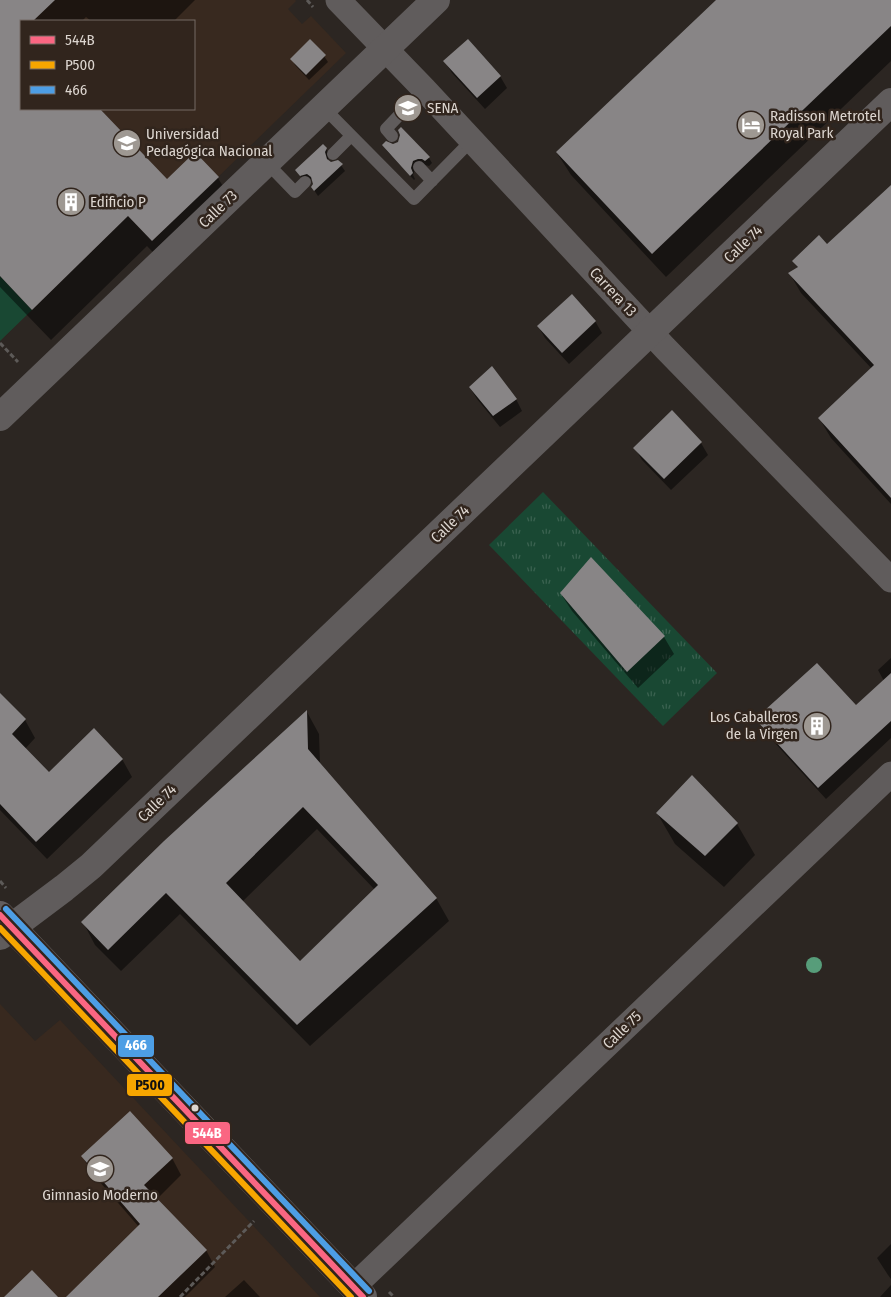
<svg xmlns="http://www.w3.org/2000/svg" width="891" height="1297" viewBox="0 0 891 1297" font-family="'Fira Sans Condensed',sans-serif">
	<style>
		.built { fill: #38291f; fill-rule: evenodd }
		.grass { fill: url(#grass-tufts) }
		.park { fill: #194833 }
		.shadow { fill: #0007; fill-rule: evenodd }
		.building { fill: #888586; fill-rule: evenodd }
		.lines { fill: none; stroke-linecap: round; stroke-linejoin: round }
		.path { stroke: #5d5a58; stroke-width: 3; stroke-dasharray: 5 2.5; stroke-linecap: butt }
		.service { stroke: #605c5c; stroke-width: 12 }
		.minor { stroke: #605c5c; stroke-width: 25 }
		.tertiary { stroke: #605c5c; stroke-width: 28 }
		.secondary { stroke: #625e5e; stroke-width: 28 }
		.bus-1-casing { stroke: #31251d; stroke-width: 10 }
		.bus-2-casing { stroke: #31251d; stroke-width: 10 }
		.bus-3-casing { stroke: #31251d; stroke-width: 10 }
		.bus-1 { stroke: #fa6682; stroke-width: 6 }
		.bus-2 { stroke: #f7a600; stroke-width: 6 }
		.bus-3 { stroke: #4d9ee5; stroke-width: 6 }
		.tree { fill: #579d7a }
		.bus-dot { fill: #dcd5cf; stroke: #31251d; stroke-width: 2 }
		.labels { text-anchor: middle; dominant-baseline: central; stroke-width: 5; stroke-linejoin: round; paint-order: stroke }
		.poi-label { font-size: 15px; fill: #dcd5cf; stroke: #31251d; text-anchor: start }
		.street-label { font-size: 15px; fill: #dcd5cf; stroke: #31251d }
		.line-badge { stroke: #31251d; stroke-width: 2 }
		.badge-label { font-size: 14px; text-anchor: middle; font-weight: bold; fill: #fff }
		.pale-badge-label { font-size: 14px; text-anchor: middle; font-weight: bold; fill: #111 }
	</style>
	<defs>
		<pattern id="grass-tufts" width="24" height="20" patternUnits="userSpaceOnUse" patternTransform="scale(1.25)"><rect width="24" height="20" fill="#194833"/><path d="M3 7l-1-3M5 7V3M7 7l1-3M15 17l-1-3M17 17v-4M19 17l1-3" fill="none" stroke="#3a6250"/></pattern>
	</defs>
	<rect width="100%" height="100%" fill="#2c2622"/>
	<!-- built -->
	<path class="built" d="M 0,0 L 295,0 L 296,1 L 288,9 L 302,24 L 311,16 L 346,53 L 152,241 L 128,216 L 0,341 ZM 21,21 L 194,21 L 194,109 L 21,109 Z
		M 0,1004 L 35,1041 L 60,1020 L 320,1297 L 0,1297 Z"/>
	<!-- grass -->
	<path class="grass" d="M 543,492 L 717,673 L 663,726 L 489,545 Z"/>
	<!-- park -->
	<path class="park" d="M 0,276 L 32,310 L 0,341 Z"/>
	<!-- shadow -->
	<path class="shadow" d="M 0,0 L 195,0 L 174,21 L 91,21 L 86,17 L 82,21 L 21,21 L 21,109 L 98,109 L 167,180 L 218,178 L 236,208 L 171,271 L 147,246 L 51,340 L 0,287 Z
		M 718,0 L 891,0 L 891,61 L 666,277 L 571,175 L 557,153 Z
		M 324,56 L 328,62 L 309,80 L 295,65 L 292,59 Z
		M 445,62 L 500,76 L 507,88 L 485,109 L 452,73 Z
		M 384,146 L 429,158 L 432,163 L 429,166 L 421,164 L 416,167 L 413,175 L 415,179 L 414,180 L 387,151 Z
		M 326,149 L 330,155 L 328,159 L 328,162 L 331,163 L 338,161 L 345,171 L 318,196 L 312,187 L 314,184 L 314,181 L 311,179 L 304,181 L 297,170 Z
		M 891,187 L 891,504 L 831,438 L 819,418 L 872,369 L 801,293 L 790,274 L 798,268 L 793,261 L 827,245 Z
		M 595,321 L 602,333 L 569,364 L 545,338 L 538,326 Z
		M 470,388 L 516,399 L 522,411 L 500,427 L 477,399 Z
		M 701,443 L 708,455 L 671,490 L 642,460 L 635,448 Z
		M 561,594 L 664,637 L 674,654 L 638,688 L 572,611 Z
		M 891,658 L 891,738 L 826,799 L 764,731 L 757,719 L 855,707 L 884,681 L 878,670 Z
		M 0,695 L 25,720 L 35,738 L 25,749 L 49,774 L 122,759 L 132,777 L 47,859 L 0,810 Z
		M 307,712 L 319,734 L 320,764 L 436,898 L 449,921 L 310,1046 L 180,914 L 121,971 L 95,945 L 83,922 ZM 317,829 L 375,890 L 300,963 L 242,902 Z
		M 657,813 L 737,824 L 755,855 L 724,887 L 675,844 Z
		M 82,1156 L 172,1158 L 181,1175 L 156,1200 L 206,1250 L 215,1267 L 185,1297 L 68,1297 L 139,1227 L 92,1173 Z
		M 891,1244 L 891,1279 L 888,1275 L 877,1258 Z
		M 244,1280 L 260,1297 L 225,1297 Z
		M 891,1285 L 891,1297 L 880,1297 Z"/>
	<!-- building -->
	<path class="building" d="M 0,0 L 55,0 L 33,21 L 21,21 L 21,109 L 100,109 L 167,179 L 195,152 L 219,177 L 152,241 L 128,216 L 32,310 L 0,276 Z
		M 716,0 L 891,0 L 891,26 L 652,254 L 556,152 Z
		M 310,39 L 326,55 L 306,75 L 290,59 Z
		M 468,39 L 501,76 L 477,98 L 443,61 Z
		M 401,127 L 430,157 L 425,161 L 422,159 L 418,159 L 413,161 L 411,168 L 413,173 L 410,176 L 382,145 L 386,141 L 393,144 L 398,142 L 400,135 L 398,130 Z
		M 323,144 L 327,148 L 325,152 L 327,159 L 331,162 L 338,160 L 343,164 L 314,191 L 311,187 L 313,184 L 311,177 L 307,174 L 300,176 L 295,170 Z
		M 891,185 L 891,498 L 818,418 L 874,365 L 788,273 L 798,267 L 792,261 L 819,235 L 827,244 Z
		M 572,294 L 596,321 L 562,353 L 537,326 Z
		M 492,366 L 517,399 L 493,416 L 469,387 Z
		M 672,410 L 702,442 L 664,479 L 633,448 Z
		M 591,557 L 665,636 L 627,672 L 560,593 Z
		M 817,663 L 856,705 L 891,673 L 891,721 L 818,788 L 755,719 Z
		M 0,693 L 26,719 L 12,734 L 49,772 L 94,728 L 123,759 L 36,842 L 0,804 Z
		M 307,710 L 308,749 L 437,898 L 297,1025 L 166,893 L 108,950 L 81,922 L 164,841 ZM 303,807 L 378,885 L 300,961 L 226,883 Z
		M 692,775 L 738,823 L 705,856 L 656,813 Z
		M 130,1111 L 173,1158 L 144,1185 L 207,1250 L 158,1297 L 66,1297 L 140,1224 L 81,1156 Z
		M 32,1270 L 58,1297 L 4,1297 Z"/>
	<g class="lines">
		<!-- path -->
		<path class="path" d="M 307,0 L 313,7
			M 0,343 L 18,362
			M 0,881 L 6,888
			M 389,1292 L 394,1297
			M 180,1297 L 254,1221"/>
		<!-- service -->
		<path class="service" d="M 324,108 L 414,199 L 471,141
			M 392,136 L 386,129 L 424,89
			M 333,154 L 351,136
			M 267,163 L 295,192 L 305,182
			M 419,167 L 432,181"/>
		<!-- minor -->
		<path class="minor" d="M 338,0 L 424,89 L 665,348 L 891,580
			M 353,1287 L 891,774"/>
		<!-- tertiary -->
		<path class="tertiary" d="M 0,417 L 436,0
			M 0,936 L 64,888 L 91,866 L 891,102"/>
		<!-- secondary -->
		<path class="secondary" d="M 0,915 L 363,1297"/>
		<defs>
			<path id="bus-1" d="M 0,915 L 363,1297"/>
			<path id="bus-2" d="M 0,928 L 351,1297"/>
			<path id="bus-3" d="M 6,909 L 369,1291"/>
		</defs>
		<!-- bus-1 casing -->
		<use href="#bus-1" class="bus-1-casing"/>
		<!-- bus-2 casing -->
		<use href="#bus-2" class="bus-2-casing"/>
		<!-- bus-3 casing -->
		<use href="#bus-3" class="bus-3-casing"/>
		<!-- bus-1 -->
		<use href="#bus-1" class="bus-1"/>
		<!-- bus-2 -->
		<use href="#bus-2" class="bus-2"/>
		<!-- bus-3 -->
		<use href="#bus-3" class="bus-3"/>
	</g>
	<!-- trees -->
	<circle class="tree" cx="814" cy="965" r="8"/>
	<!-- icons -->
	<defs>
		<symbol id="university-disc" viewBox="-11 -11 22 22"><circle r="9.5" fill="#9e9892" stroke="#31251d"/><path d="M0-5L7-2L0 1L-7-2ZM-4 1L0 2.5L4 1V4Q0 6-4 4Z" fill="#fff"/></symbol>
		<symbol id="hotel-disc" viewBox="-11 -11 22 22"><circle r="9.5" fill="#9e9892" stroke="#31251d"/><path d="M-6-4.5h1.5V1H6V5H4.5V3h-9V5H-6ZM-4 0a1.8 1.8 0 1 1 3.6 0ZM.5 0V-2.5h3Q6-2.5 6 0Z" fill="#fff"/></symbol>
		<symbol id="building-disc" viewBox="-11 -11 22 22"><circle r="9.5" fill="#9e9892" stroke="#31251d"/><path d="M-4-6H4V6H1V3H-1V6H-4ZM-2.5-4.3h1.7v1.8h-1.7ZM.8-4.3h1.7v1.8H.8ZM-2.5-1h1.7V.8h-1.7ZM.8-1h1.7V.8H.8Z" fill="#fff"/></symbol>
		<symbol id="school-disc" viewBox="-11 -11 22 22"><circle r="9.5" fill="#9e9892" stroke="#31251d"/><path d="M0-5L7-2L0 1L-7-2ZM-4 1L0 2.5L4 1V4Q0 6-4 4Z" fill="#fff"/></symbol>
	</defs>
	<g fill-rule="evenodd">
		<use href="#university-disc" x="392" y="92" width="32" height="32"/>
		<use href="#hotel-disc" x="735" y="109" width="32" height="32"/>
		<use href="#university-disc" x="111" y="127" width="32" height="32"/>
		<use href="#building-disc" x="55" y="186" width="32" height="32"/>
		<use href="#building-disc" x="801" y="710" width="32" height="32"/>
		<use href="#school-disc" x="84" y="1153" width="32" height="32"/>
	</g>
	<!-- markers -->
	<circle class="bus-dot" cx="195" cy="1108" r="4.5"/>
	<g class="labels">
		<!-- poi labels -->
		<g class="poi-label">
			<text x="427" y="108">SENA</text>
			<text x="770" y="116">Radisson Metrotel<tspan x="770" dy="17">Royal Park</tspan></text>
			<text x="146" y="134">Universidad<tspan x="146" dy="17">Pedagógica Nacional</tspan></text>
			<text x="90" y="202">Edificio P</text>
			<text x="798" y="717" text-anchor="end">Los Caballeros<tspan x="798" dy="17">de la Virgen</tspan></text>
			<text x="100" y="1195" text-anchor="middle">Gimnasio Moderno</text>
		</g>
		<!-- street labels -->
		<g class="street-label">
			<text transform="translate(218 209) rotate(-44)">Calle 73</text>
			<text transform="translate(743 244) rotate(-44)">Calle 74</text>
			<text transform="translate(613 292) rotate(47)">Carrera 13</text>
			<text transform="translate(450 524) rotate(-44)">Calle 74</text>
			<text transform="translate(157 803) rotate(-44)">Calle 74</text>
			<text transform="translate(622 1030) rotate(-44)">Calle 75</text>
		</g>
	</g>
	<g class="line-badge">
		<rect x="117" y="1034" width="38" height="24" rx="5" fill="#4d9ee5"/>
		<rect x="126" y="1073" width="47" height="24" rx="5" fill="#f7a600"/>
		<rect x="184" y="1121" width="47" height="24" rx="5" fill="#fa6682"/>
	</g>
	<g class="badge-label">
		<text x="136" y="1050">466</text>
		<text x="207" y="1138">544B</text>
	</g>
	<g class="pale-badge-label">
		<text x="150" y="1090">P500</text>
	</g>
	<!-- legend -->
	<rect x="20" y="20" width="175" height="90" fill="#31251d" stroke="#756b64"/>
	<rect x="30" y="36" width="25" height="8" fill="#fa6682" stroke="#756b64"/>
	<text x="65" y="45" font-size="15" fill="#dcd5cf">544B</text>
	<rect x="30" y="61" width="25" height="8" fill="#f7a600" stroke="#756b64"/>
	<text x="65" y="70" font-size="15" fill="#dcd5cf">P500</text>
	<rect x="30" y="86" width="25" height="8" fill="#4d9ee5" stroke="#756b64"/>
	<text x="65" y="95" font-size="15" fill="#dcd5cf">466</text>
</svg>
